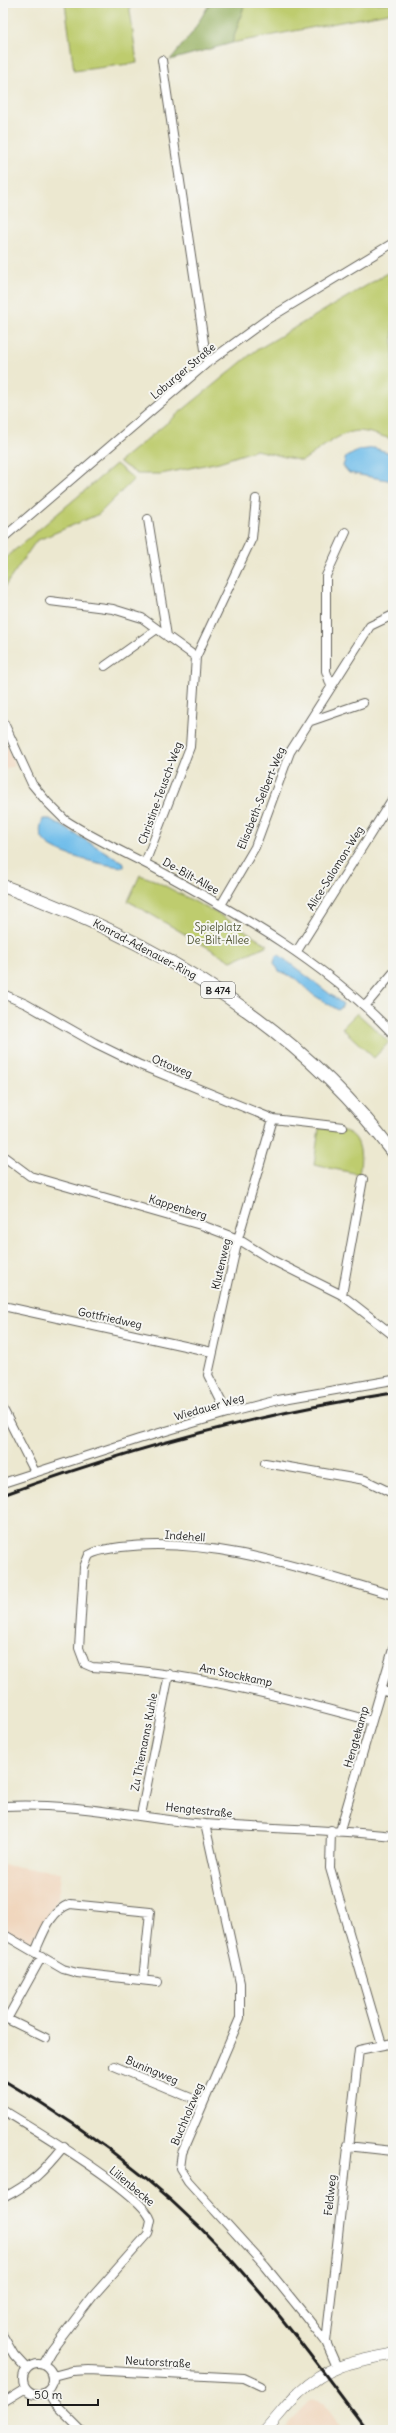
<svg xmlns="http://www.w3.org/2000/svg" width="396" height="2433" viewBox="0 0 396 2433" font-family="Delius,sans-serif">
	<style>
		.built { fill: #f0d5bc }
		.green { fill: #becc6e; stroke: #6d7445 }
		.forest { fill: #96b061; stroke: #59663e }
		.water { fill: #70bdea; stroke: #466c83 }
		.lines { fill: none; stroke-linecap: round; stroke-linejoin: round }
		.street-casing { stroke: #65635b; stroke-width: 10 }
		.secondary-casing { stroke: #65635b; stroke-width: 12 }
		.primary-casing { stroke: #65635b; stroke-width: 14 }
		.street { stroke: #fff; stroke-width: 8 }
		.secondary { stroke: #fff; stroke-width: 11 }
		.primary { stroke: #fff; stroke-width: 12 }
		.rail { stroke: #1c1c1c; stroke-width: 3 }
		.labels { text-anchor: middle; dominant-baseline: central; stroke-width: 4; stroke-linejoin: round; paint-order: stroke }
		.shield { fill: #f6f6f2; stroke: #5d5d5c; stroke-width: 1 }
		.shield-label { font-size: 10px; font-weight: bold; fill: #1c1c1c }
		.street-label { font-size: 11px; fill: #1c1c1c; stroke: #f6f6f2 }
		.park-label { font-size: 11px; fill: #555a39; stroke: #f6f6f2 }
	</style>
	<rect width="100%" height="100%" fill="#f6f6f2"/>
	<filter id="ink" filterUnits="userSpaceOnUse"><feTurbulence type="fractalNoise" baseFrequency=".025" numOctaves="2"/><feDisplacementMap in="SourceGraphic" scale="8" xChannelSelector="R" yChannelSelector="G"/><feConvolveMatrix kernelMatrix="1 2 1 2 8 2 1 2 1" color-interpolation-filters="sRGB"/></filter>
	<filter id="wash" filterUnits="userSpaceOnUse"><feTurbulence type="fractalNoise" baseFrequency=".012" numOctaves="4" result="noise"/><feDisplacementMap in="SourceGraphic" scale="16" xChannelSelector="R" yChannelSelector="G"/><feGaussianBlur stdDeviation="0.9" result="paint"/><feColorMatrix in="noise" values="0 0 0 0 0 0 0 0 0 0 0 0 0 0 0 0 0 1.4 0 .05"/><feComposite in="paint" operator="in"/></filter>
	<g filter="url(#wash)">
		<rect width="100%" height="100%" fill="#ece8d0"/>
		<!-- built -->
		<path class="built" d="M 3,737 L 15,766 L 3,769 Z
			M 3,1865 L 61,1872 L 59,1896 L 37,1936 L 30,1941 L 24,1941 L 3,1929 Z
			M 312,2399 L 323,2403 L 343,2430 L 282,2430 Z"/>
		<!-- green -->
		<path class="green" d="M 65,3 L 129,3 L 137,63 L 74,71 Z
			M 245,3 L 393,3 L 393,12 L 232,43 Z
			M 393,270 L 393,439 C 382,437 371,432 360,431 C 339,431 319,451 302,461 L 256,450 L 219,462 L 161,474 L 137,474 L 119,462 L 255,351 Z
			M 116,464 L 134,479 L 99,514 L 36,541 L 3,589 L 3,560 Z
			M 140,875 L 154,880 L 222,916 L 268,945 L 231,961 L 128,901 Z
			M 357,1013 L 389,1042 L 374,1058 L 342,1028 Z
			M 319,1128 C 327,1129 336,1129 344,1131 C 363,1135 362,1160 359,1174 L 314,1165 Z"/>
		<!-- forest -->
		<path class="forest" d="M 210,3 L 245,3 L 232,43 L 170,60 L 192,33 Z"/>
		<!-- water -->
		<path class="water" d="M 374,448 L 393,454 L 393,481 L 349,473 L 343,466 L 346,457 L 360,450 Z
			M 43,819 L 50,819 L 124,863 L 124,867 C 106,866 58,855 46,843 C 39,836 39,828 43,819 Z
			M 279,955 L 343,1004 L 341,1008 L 338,1010 L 312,994 L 296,979 L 279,971 L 274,963 L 276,956 Z"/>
	</g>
	<g filter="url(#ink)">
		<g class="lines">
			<defs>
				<path id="street" d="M 162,60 L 207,363
					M 148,519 L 167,636
					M 3,538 L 207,363 L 266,320 L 393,243
					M 50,601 L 113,609 L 142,618 L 196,657
					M 105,666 L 157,629
					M 331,686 L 326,671 L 326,576 L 346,532
					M 3,721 L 32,784 L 47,802 L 65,820 C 94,839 126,853 156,869 C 242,916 325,962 393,1034
					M 311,721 L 363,703
					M 145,863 L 190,747 L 196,657 L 252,538 L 256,499
					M 221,905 L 255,847 L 290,752 L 370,626 L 393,615
					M 297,951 L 393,798
					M 3,994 L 26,1004 L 95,1043 L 140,1065 L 273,1119 L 343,1127
					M 366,1005 L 393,973
					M 3,1156 L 30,1176 L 204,1226 L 238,1239 L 270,1259 L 342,1295 L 393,1335
					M 342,1295 L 363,1179
					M 3,1306 L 212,1352
					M 3,1409 L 35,1472
					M 227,1413 L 208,1375 L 238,1239 L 273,1119
					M 265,1463 L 365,1480 L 392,1493 L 393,1496
					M 3,1483 L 139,1439 L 227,1413 L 278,1400 L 393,1380
					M 381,1690 L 393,1694
					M 372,1721 C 280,1696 188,1672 92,1667 L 85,1664 L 79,1648 L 84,1567 L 89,1555 C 99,1549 110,1549 121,1547 C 213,1536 306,1570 393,1595
					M 3,1806 C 72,1802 137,1818 205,1824 C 268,1829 330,1829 393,1836
					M 141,1815 L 169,1674
					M 205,1824 L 240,1983 L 240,2018 L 182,2153 L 180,2168 L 188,2181 L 265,2266 L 304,2314 L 326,2342 L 337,2367
					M 331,1830 L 330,1868 L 382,2045
					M 340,1830 L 393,1649
					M 3,1934 L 63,1969 L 77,1973 L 158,1982
					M 35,1952 C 43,1934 50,1911 70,1904 L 150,1912 L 143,1980
					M 42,1956 L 7,2019 L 46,2038
					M 114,2066 L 203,2103
					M 3,2110 C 31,2127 142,2193 151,2220 L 148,2234 L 93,2296 L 51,2351 L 43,2365
					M 347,2146 L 393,2151
					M 3,2198 C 32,2183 43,2172 64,2146
					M 3,2336 L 14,2355 L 27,2369
					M 326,2342 L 359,2050 L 393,2043
					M23 2379a15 15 0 1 1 30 0a15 15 0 1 1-30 0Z
					M 53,2376 L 72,2371 L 89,2370 L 244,2378 L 261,2386
					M 47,2392 L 54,2403 L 81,2430
					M 3,2402 L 26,2388"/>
				<path id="secondary" d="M 266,2430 C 277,2418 287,2404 299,2393 C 328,2365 355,2361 393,2354"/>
				<path id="primary" d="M 3,886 C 154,940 295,1022 393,1152"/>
			</defs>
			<!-- street casing -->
			<use href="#street" class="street-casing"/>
			<!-- secondary casing -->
			<use href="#secondary" class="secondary-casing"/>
			<!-- primary casing -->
			<use href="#primary" class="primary-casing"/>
			<!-- street -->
			<use href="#street" class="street"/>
			<!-- secondary -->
			<use href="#secondary" class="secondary"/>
			<!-- primary -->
			<use href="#primary" class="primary"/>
			<!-- rail -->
			<path class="rail" d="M 3,1495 C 129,1449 260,1413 393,1393
				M 3,2080 C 98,2134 186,2205 257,2289 C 296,2334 331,2383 367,2430"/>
		</g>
	</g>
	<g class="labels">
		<!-- shield labels -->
		<rect class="shield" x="201" y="982" width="34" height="16" rx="3"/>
		<g class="shield-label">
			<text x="218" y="990">B 474</text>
		</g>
		<!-- street labels -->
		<g class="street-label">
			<text transform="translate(183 371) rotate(-40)">Loburger Straße</text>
			<text transform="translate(160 793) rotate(-70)">Christine-Teusch-Weg</text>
			<text transform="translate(261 798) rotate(-68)">Elisabeth-Selbert-Weg</text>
			<text transform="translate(335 868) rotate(-58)">Alice-Salomon-Weg</text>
			<text transform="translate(191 876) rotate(29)">De-Bilt-Allee</text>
			<text transform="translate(145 949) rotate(28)">Konrad-Adenauer-Ring</text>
			<text transform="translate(172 1066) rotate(22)">Ottoweg</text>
			<text transform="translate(178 1207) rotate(17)">Kappenberg</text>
			<text transform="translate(221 1264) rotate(-77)">Klutenweg</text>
			<text transform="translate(110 1318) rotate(12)">Gottfriedweg</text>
			<text transform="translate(209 1407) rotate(-16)">Wiedauer Weg</text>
			<text transform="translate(185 1536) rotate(4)">Indehell</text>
			<text transform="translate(236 1675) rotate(12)">Am Stockkamp</text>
			<text transform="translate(356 1737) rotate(-74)">Hengtekamp</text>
			<text transform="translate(144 1742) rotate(-79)">Zu Thiemanns Kuhle</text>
			<text transform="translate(199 1810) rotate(6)">Hengtestraße</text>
			<text transform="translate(152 2070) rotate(23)">Buningweg</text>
			<text transform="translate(187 2114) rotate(-67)">Buchholzweg</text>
			<text transform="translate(132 2186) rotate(40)">Lilienbecke</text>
			<text transform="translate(330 2195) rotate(-84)">Feldweg</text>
			<text transform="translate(158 2362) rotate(3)">Neutorstraße</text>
		</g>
		<!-- park labels -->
		<g class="park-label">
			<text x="218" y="927">Spielplatz<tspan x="218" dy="13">De-Bilt-Allee</tspan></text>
		</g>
	</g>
	<!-- margin -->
	<rect width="396" height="2433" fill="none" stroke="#f6f6f2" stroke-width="16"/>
	<!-- scale -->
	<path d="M28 2399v6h70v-6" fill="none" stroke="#1c1c1c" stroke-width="2"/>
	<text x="34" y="2399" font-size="12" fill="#1c1c1c" stroke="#f6f6f2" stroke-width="3" paint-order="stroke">50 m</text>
</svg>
